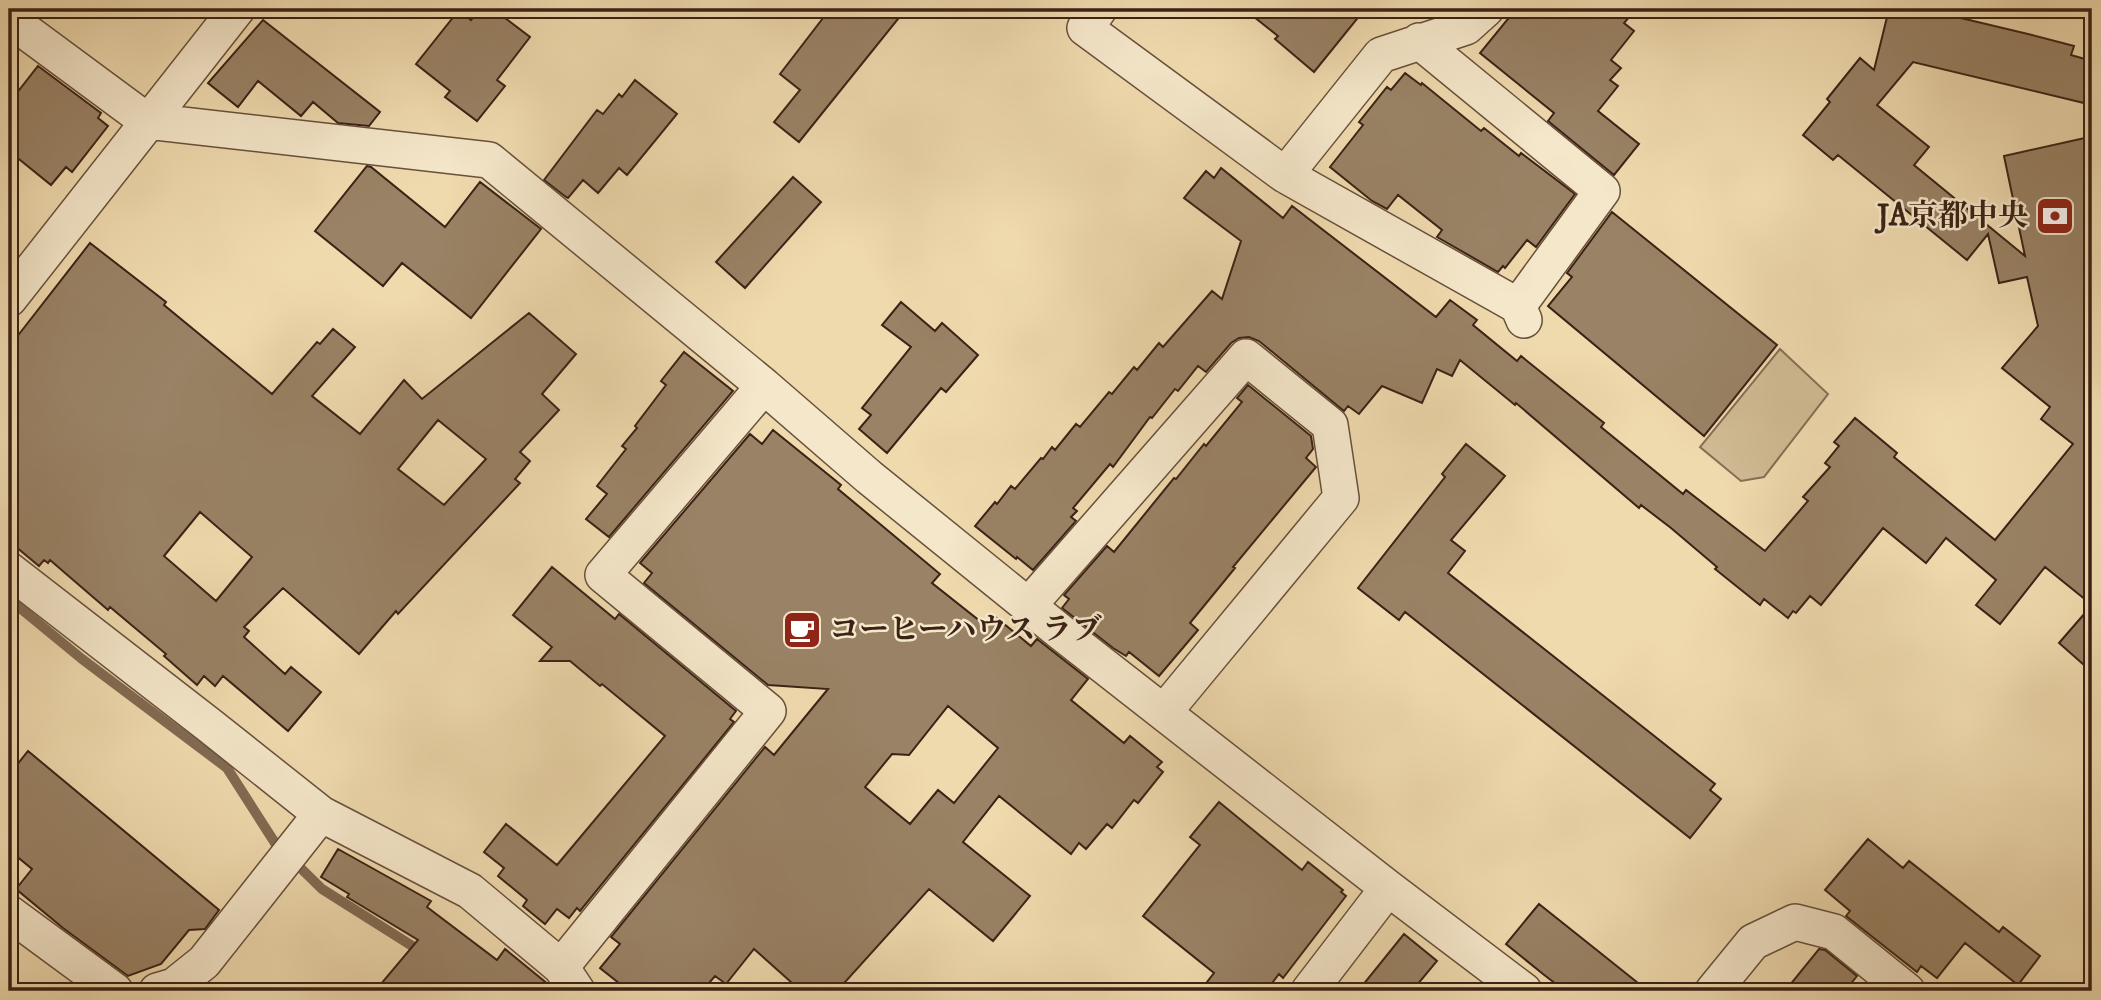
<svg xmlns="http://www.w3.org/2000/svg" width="2101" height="1000" viewBox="0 0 2101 1000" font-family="'IM FELL DW Pica','Noto Serif JP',serif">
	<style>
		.park { fill: #d0bb94; stroke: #866e55; stroke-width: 2 }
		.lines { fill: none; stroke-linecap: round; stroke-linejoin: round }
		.stream { stroke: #826b52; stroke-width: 10 }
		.building { fill: #998265; stroke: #3b2216; stroke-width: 2; fill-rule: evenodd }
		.street-casing { stroke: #68503c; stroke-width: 38 }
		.street { stroke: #f5e7ca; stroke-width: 35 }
		.labels { text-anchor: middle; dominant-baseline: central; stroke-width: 5; stroke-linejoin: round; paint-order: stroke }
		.poi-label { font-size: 30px; font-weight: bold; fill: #3b2216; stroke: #f5e7ca; text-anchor: end }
	</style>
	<rect width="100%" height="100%" fill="#efdaae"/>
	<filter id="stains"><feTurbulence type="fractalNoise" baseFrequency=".00286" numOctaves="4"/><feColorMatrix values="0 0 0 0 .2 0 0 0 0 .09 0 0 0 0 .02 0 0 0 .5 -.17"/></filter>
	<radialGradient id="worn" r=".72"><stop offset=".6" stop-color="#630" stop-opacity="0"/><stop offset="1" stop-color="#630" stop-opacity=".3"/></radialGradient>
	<!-- park -->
	<path class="park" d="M 1780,349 L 1828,394 L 1764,477 L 1741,481 L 1700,447 Z"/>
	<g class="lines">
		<!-- stream -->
		<path class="stream" d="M 9,599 L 82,659 L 227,768 L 275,843 L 322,889 L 425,954"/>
	</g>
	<!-- building -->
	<path class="building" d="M 480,9 L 493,9 L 530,37 L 497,80 L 505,86 L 477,121 L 445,97 L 450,91 L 416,64 L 459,10 L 471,20 Z
		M 830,9 L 906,9 L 799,142 L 774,122 L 800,90 L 780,74 Z
		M 1244,9 L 1365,9 L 1314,72 L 1275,39 L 1278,36 Z
		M 1516,9 L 1636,9 L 1624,23 L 1634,31 L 1611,60 L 1621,68 L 1610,80 L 1618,86 L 1598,111 L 1639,144 L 1614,175 L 1548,121 L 1554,113 L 1480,53 Z
		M 1889,9 L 1923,9 L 2028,34 L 2074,46 L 2071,55 L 2092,61 L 2092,89 L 2088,104 L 1913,62 L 1877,105 L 1929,147 L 1914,165 L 2025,256 L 2004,156 L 2085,138 L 2092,171 L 2092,605 L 2045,567 L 2000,624 L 1976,605 L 1996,580 L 1946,538 L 1926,563 L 1883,528 L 1821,605 L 1810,596 L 1796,613 L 1793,611 L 1788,618 L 1764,599 L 1760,605 L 1715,569 L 1717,567 L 1671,528 L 1641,505 L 1639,508 L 1516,403 L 1515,405 L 1460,360 L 1452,376 L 1437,369 L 1422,403 L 1382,386 L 1359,414 L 1348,406 L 1344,411 L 1259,341 L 1249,337 L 1239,338 L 1231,343 L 1206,372 L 1198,366 L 1178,391 L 1175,389 L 1152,418 L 1150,417 L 1113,467 L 1110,464 L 1073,508 L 1077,511 L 1071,517 L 1076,521 L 1033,570 L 1017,557 L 1016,559 L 975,526 L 995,502 L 997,504 L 1011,486 L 1015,489 L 1041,458 L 1043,459 L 1052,447 L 1055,450 L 1076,424 L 1080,427 L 1109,392 L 1112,394 L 1134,367 L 1137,370 L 1159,343 L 1163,347 L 1212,291 L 1222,299 L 1241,241 L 1184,198 L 1206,171 L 1214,178 L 1221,168 L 1283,218 L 1292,206 L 1436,317 L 1450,300 L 1477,320 L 1473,325 L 1517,361 L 1521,356 L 1604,423 L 1601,427 L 1683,494 L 1686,490 L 1765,551 L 1808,501 L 1803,497 L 1830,467 L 1825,463 L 1839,446 L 1834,442 L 1855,418 L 1897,453 L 1894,457 L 1995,540 L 2073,444 L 2041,419 L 2050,407 L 2002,368 L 2038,326 L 2027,277 L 1999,283 L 1988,234 L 1967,260 L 1838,155 L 1833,160 L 1803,135 L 1830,102 L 1827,99 L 1860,58 L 1874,70 Z
		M 263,20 L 380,112 L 369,126 L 338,123 L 313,102 L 301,116 L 258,81 L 238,107 L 208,83 Z
		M 38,66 L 101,113 L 98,118 L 108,126 L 72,172 L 66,167 L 51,185 L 9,151 L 9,103 Z
		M 1405,73 L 1421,85 L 1422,83 L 1481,131 L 1484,128 L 1519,156 L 1521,153 L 1575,194 L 1536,247 L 1527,240 L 1505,268 L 1503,266 L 1498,272 L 1437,237 L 1442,230 L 1398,195 L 1387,209 L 1372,201 L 1330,167 L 1363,125 L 1359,122 L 1387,87 L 1391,90 Z
		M 635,80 L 677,114 L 627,175 L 619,168 L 598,193 L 583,180 L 568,198 L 566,197 L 544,180 L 597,110 L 603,114 L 619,94 L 622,97 Z
		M 367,166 L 371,167 L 445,227 L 480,182 L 541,229 L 471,318 L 402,263 L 383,286 L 315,231 Z
		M 793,177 L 821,202 L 745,288 L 716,262 Z
		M 1612,212 L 1777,345 L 1704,436 L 1548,306 L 1572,277 L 1567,273 Z
		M 90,243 L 166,302 L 164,305 L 272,394 L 317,342 L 320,344 L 333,329 L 355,347 L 312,396 L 360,434 L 404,380 L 422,399 L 529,313 L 576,354 L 542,394 L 559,410 L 520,452 L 530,461 L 515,479 L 520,483 L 398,614 L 396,611 L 359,654 L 283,588 L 244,627 L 249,631 L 244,637 L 285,674 L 291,667 L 321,692 L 288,731 L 223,676 L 215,686 L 204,676 L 197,685 L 164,656 L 166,654 L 110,607 L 108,610 L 50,560 L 48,563 L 44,560 L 39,566 L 9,541 L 9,347 ZM 438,420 L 486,459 L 444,505 L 398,469 ZM 200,512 L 252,557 L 216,601 L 164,556 Z
		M 901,302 L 935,331 L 942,323 L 978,355 L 946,392 L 941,388 L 887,453 L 859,429 L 871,415 L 862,408 L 911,347 L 882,325 Z
		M 684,352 L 733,391 L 609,537 L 586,519 L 607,494 L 597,486 L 626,449 L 622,446 L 637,428 L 635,426 L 666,385 L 661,381 Z
		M 1248,385 L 1311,436 L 1313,449 L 1306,458 L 1316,467 L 1233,567 L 1235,568 L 1190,623 L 1198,630 L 1159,676 L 1129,652 L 1126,656 L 1113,648 L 1062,608 L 1069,599 L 1064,595 L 1107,546 L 1114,552 L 1174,478 L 1176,479 L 1204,444 L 1206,446 L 1242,402 L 1237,398 Z
		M 773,430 L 841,485 L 838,489 L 940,574 L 932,583 L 985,625 L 993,615 L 1031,646 L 1037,639 L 1088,679 L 1071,700 L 1124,743 L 1130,736 L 1162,762 L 1157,767 L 1163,772 L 1138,803 L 1134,800 L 1112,828 L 1107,824 L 1086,849 L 1079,843 L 1071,854 L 999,796 L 963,842 L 1030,896 L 993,941 L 929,889 L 837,991 L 801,991 L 754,949 L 726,984 L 715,976 L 702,991 L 629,991 L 600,968 L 620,944 L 611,937 L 765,747 L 774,755 L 828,689 L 768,685 L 644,583 L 652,573 L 640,563 L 750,434 L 762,444 ZM 948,706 L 998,748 L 954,803 L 938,790 L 910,824 L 865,787 L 892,754 L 909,755 Z
		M 1466,444 L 1505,476 L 1451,540 L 1465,551 L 1448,573 L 1715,784 L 1710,790 L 1721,799 L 1690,838 L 1405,612 L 1399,620 L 1358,588 L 1445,477 L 1442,474 Z
		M 552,567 L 615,619 L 619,614 L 736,711 L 730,719 L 734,722 L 580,911 L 577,908 L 569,918 L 557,909 L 545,924 L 523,906 L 527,900 L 498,876 L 504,868 L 484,852 L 506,824 L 557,865 L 665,736 L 602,684 L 600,686 L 570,661 L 540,661 L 552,647 L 513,615 Z
		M 2092,605 L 2092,672 L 2059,643 Z
		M 28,751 L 219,910 L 205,929 L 189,930 L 161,964 L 128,976 L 63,928 L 16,889 L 32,869 L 9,850 L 9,775 Z
		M 1219,802 L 1302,870 L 1308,862 L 1343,890 L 1341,892 L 1346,896 L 1283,978 L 1279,974 L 1266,991 L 1200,991 L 1214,973 L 1143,916 L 1200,845 L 1190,837 Z
		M 1868,839 L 1903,868 L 1909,861 L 1999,932 L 2003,927 L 2040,956 L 2018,985 L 1965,943 L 1937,978 L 1921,966 L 1917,972 L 1846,916 L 1850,911 L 1825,890 Z
		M 338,849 L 431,901 L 427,907 L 497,960 L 505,949 L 549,985 L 553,991 L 375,991 L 418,940 L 347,897 L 349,894 L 321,877 Z
		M 1539,904 L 1613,963 L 1648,991 L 1565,991 L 1543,974 L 1506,944 Z
		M 1404,934 L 1437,961 L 1412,991 L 1358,991 Z
		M 1819,949 L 1825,950 L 1857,976 L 1845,991 L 1785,991 Z"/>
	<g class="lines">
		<defs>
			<path id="street" d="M 1099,9 L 1085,28 L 1285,175 L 1518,306
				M 9,19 L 147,121 L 489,160 L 764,386 L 869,477 L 1063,634 L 1388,888 L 1524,991
				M 1419,41 L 1602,191 L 1518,306 L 1524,320
				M 1285,175 L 1381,55 L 1466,27 L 1486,9
				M 9,299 L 237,9
				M 9,570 L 209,725 L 321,814 L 470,891 L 561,967 L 577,991
				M 1028,606 L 1246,357 L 1330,425 L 1341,498 L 1164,712
				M 9,913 L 115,991
				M 561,967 L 768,711 L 603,575 L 764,386
				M 157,991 L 174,986 L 204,962 L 321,814
				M 1309,991 L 1388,888
				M 1713,991 L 1753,942 L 1795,922 L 1834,932 L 1907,991"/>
		</defs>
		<!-- street casing -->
		<use href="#street" class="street-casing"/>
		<!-- street -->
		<use href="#street" class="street"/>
	</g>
	<!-- icons -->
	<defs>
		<symbol id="bank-square" viewBox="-11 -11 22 22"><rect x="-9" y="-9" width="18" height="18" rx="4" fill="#8f2418" stroke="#f5e7ca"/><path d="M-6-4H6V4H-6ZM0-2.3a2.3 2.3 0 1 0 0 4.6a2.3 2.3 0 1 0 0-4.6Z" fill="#fff"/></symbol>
		<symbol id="cafe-square" viewBox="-11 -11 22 22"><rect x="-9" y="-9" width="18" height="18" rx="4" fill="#8f2418" stroke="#f5e7ca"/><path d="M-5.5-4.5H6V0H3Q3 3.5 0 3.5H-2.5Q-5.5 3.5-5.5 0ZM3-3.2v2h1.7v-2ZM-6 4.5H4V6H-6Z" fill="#fff"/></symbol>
	</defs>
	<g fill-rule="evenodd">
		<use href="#bank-square" x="2033" y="194" width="44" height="44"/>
		<use href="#cafe-square" x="780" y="608" width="44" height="44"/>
	</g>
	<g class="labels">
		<!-- poi labels -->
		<g class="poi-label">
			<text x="2028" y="216">JA京都中央</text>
			<text x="829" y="630" text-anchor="start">コーヒーハウス ラブ</text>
		</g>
	</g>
	<!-- margin -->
	<rect width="2101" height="1000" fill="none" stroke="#efdaae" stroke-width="35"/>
	<rect x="10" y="10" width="2080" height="979" fill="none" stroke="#3b2216" stroke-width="3.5"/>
	<rect x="18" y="18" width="2066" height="965" fill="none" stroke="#3b2216" stroke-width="2"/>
	<rect width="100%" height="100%" filter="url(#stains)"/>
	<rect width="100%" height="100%" fill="url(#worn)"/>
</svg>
